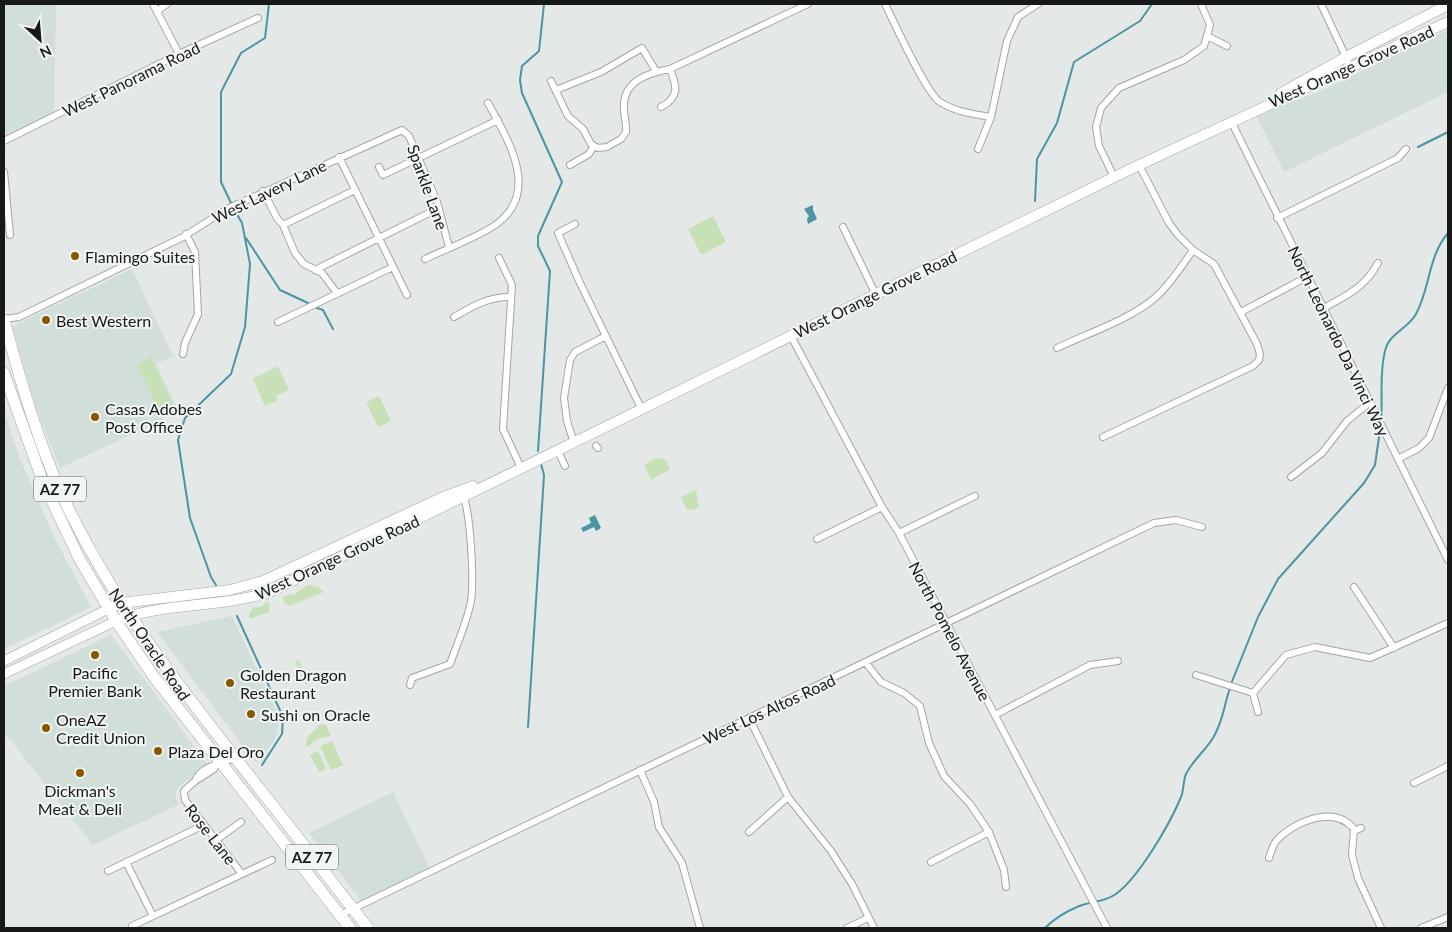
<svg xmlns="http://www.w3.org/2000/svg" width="1452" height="932" viewBox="0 0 1452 932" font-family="Lato,sans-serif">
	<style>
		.built { fill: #d2deda }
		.green { fill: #c8e0b6 }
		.water { fill: #4b95a5 }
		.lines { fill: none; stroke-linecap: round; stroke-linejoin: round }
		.stream { stroke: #4b95a5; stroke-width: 2 }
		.street-casing { stroke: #a2a6a4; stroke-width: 8 }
		.secondary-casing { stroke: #a2a6a4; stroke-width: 10 }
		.primary-casing { stroke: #a2a6a4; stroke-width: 11 }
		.highway-casing { stroke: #a2a6a4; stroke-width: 12 }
		.street { stroke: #fff; stroke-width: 6 }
		.secondary { stroke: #fff; stroke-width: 9 }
		.primary { stroke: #fff; stroke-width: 10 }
		.highway { stroke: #fff; stroke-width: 11 }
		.poi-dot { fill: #8a5701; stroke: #f1f5f4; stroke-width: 2 }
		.labels { text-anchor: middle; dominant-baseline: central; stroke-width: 4; stroke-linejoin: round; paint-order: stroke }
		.shield { fill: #f1f5f4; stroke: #585b5a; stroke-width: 1 }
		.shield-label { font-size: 15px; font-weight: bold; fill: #171918 }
		.street-label { font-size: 16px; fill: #171918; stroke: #f1f5f4 }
		.poi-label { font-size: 16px; fill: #171918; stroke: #f1f5f4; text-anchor: start }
	</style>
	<rect width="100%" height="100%" fill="#e4e8e6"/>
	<!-- built -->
	<path class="built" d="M 4,4 L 56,4 L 54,113 L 4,137 Z
		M 1448,30 L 1448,92 L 1284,172 L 1256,115 L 1316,93 Z
		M 132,269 L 173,356 L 156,364 L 177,408 L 176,411 L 161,418 L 162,420 L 60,468 L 35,405 L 12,326 Z
		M 4,411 L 20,459 L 54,537 L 91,607 L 4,649 Z
		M 232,616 L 278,715 L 279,724 L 275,740 L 256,763 L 157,632 Z
		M 111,635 L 208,765 L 177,788 L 175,796 L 178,805 L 93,845 L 4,732 L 4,686 Z
		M 393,792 L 432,873 L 365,906 L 309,833 Z"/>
	<!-- green -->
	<path class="green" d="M 713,216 L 726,242 L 701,255 L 688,229 Z
		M 151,357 L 176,411 L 162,418 L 137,364 Z
		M 278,366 L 289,390 L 276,396 L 278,400 L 265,406 L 253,379 Z
		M 379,396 L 391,421 L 378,427 L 366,402 Z
		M 657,458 C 664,458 670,462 669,470 L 651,480 L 644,465 Z
		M 696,490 L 699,508 L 687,510 L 681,497 Z
		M 308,585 L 318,587 L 324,592 L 289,606 L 284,602 L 283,596 L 295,594 Z
		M 267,601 L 270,604 L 269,612 L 249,619 L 249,613 L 254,607 L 262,607 Z
		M 299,660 L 305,678 L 310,679 L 311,683 L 305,684 L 295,662 Z
		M 321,724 L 326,725 L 331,736 L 318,739 L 305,748 L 308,736 Z
		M 332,741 L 343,765 L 331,770 L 320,746 Z
		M 318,751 L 326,769 L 319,772 L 310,755 Z"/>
	<!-- water -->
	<path class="water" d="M 813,205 L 813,210 L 817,219 L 808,224 L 807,219 L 809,216 L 804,209 Z
		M 595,515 L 601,528 L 596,531 L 594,527 L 583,532 L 581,528 L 591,523 L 589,518 Z"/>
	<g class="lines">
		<!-- stream -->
		<path class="stream" d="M 1418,147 L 1448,132
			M 1035,201 L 1037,159 L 1057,123 L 1074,62 L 1140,21 L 1152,4
			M 232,205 L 221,182 L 221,92 L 241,53 L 265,38 L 269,4
			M 246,238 L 280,290 L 308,303
			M 317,308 L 323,310 L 333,329
			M 1381,420 C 1383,398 1379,374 1385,351 C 1389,333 1407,330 1416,314 C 1430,289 1428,256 1448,233
			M 538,451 L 550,271 L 538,246 L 538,236 L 562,182 L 522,93 L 520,80 L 522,66 L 539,51 L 544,4
			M 216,585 L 211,577 L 190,518 L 178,440 L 185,418 L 231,374 L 245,327 L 250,264 L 242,223 L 234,209
			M 237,616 L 283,717 L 282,734 L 262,765
			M 1231,684 L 1258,617 L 1278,579 L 1364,483 L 1375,465 L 1380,430
			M 528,727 L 544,475 L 541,464
			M 1045,928 C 1054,919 1065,912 1077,907 C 1090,901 1103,903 1116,894 C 1139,877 1170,824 1181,797 C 1184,790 1183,781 1186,774 C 1193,760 1205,751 1213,738 C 1224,719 1223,708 1230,688"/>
		<defs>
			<path id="street" d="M 153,4 L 179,54
				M 885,4 C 894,22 926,93 940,102 C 956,112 972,114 991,117
				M 1321,4 L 1346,57 L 1350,69
				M 157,11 L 167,4
				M 1207,36 L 1227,46
				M 551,81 L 568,116 L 583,129 L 591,144 L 598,148 L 607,147 L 621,139 L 626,132 C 627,124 624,117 624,109 C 622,81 648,73 670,69 L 808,4
				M 556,90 L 601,72 L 642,48 L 656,71
				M 661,107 C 680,97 677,86 670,69
				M 1231,121 L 1448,560
				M 4,141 L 179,54 L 258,18
				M 978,149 L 991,117 L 1007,41 L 1018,17 L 1038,4
				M 339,157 L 407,295
				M 570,165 L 589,154 L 594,146
				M 1139,165 L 1169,223 L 1178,235 L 1193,250 L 1214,264 L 1257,344 L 1260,354 L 1259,360
				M 379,167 L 383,175 L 498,120
				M 4,172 L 10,235
				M 1114,177 L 1099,146 L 1096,127 L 1101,108 L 1119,88 L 1184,60 L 1204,46 L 1210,25 L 1201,4
				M 263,191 L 277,218 L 283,225 L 295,253 L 304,264 L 322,273 L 337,293
				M 1277,218 L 1398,158 L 1406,149
				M 575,224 L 558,233 L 580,283 L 642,410
				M 283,225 L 355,190
				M 843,227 L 875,293
				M 499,258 L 512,285 L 503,429 L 521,468
				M 425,259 C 444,250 483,235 498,223 C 540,190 508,140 488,103
				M 315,270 L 439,208
				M 1324,308 C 1349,294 1364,288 1378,263
				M 1241,312 L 1307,277
				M 454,317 C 473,306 488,297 510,297
				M 4,319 L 19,317 L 183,237 L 227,209 L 402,130 L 409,136 L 437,202 L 449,247
				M 278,322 L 393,267
				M 791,336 L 882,507 L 899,533 L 1107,928
				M 1057,348 C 1088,333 1132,319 1157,296 C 1171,283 1182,266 1193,250
				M 183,354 L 185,343 L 198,314 L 195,252 L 186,234
				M 1103,437 L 1253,366 L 1259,360
				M 574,443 L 567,421 L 564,398 L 570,360 L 575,352 L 606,336
				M 596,446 L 598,448
				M 558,451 L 565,466
				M 1398,459 L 1419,448 L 1429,438 L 1448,388
				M 1291,477 L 1322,453 L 1347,421 L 1369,403
				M 899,533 L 975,496
				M 817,539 L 882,507
				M 1354,587 L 1394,648
				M 866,663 L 881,682 L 904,693 L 920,706 L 929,743 L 944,776 L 970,804 L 989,832 L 1004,870 L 1006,887
				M 1196,675 L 1253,693
				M 410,685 L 412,678 L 450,664 C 457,644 467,622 471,601 C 474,581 471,511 462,493
				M 1258,712 L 1253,693 L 1286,655 L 1315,647 L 1370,658 L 1448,623
				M 995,715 L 1090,665 L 1118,661
				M 749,718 L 788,797 L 831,851 L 852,884 L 874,928
				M 215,766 L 214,769 L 195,781 C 201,766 220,764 234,758
				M 640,770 L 654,802 L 659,827 L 682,863 L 700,928
				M 195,781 L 184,791 L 185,800 L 242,874
				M 1414,783 L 1448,766
				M 1354,831 L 1361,828
				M 749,832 L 788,797
				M 216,840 L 241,822
				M 1269,858 C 1271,852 1273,844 1277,840 C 1294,822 1334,804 1354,829 L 1352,855 L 1358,878 L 1381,928
				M 126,862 L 153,916
				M 931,862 L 989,832
				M 108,871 L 204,825
				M 340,915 L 1154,523 L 1176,520 L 1202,527
				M 132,926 L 272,860
				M 847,928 L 868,918
				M 1421,928 L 1448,917"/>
			<path id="secondary" d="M 4,661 L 108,609
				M 4,674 L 116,621"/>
			<path id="primary" d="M 1281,93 L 1346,57 L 1448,5
				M 108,609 L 121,603 L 230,590 L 263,581 L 441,498 L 473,486
				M 116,621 C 164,602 217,608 267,593 L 1139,165 L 1448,22"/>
			<path id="highway" d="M 4,320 C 22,386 41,454 72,516 C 126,622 193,704 266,797 C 301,841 334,885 368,928
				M 4,373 L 43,482 L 79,558 L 116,621 L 154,677 L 350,928"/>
		</defs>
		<!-- street casing -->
		<use href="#street" class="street-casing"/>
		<!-- secondary casing -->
		<use href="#secondary" class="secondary-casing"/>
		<!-- primary casing -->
		<use href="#primary" class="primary-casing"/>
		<!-- highway casing -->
		<use href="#highway" class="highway-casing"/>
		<!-- street -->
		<use href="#street" class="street"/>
		<!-- secondary -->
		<use href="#secondary" class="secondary"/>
		<!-- primary -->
		<use href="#primary" class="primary"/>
		<!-- highway -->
		<use href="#highway" class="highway"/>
	</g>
	<!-- markers -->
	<g class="poi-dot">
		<circle cx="75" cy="256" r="5"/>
		<circle cx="46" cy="320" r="5"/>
		<circle cx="95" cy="417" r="5"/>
		<circle cx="95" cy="655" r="5"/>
		<circle cx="230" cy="683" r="5"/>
		<circle cx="251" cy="714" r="5"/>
		<circle cx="46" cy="728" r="5"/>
		<circle cx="158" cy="751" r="5"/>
		<circle cx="80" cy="773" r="5"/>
	</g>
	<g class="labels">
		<!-- shield labels -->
		<g class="shield">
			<rect x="34" y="476.5" width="52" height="25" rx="4"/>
			<rect x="286" y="844.5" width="52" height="25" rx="4"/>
		</g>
		<g class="shield-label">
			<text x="60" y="489">AZ 77</text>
			<text x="312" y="857">AZ 77</text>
		</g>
		<!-- street labels -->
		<g class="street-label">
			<text transform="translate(1351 66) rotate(-24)">West Orange Grove Road</text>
			<text transform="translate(131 79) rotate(-26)">West Panorama Road</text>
			<text transform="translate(428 187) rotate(70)">Sparkle Lane</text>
			<text transform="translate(269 191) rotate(-26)">West Lavery Lane</text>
			<text transform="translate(875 294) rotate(-26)">West Orange Grove Road</text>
			<text transform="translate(1339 341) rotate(64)">North Leonardo Da Vinci Way</text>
			<text transform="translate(337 557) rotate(-25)">West Orange Grove Road</text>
			<text transform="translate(950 631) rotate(62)">North Pomelo Avenue</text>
			<text transform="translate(150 644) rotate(56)">North Oracle Road</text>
			<text transform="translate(769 709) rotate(-25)">West Los Altos Road</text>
			<text transform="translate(211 834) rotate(52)">Rose Lane</text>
		</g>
		<!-- poi labels -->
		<g class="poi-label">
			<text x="85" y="256">Flamingo Suites</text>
			<text x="56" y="320">Best Western</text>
			<text x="105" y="408">Casas Adobes<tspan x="105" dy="18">Post Office</tspan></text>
			<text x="95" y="672" text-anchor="middle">Pacific<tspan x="95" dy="18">Premier Bank</tspan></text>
			<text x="240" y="674">Golden Dragon<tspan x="240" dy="18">Restaurant</tspan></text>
			<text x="261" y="714">Sushi on Oracle</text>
			<text x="56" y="719">OneAZ<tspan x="56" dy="18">Credit Union</tspan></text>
			<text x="168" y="751">Plaza Del Oro</text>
			<text x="80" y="790" text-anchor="middle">Dickman's<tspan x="80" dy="18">Meat &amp; Deli</tspan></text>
		</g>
	</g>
	<!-- border -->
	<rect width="1452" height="932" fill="none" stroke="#171918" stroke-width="10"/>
	<!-- north arrow -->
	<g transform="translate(40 40) rotate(154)" stroke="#f1f5f4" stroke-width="4" paint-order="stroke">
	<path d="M0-4L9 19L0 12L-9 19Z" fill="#171918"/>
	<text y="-8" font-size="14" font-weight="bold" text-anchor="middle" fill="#171918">N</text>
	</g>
</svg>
